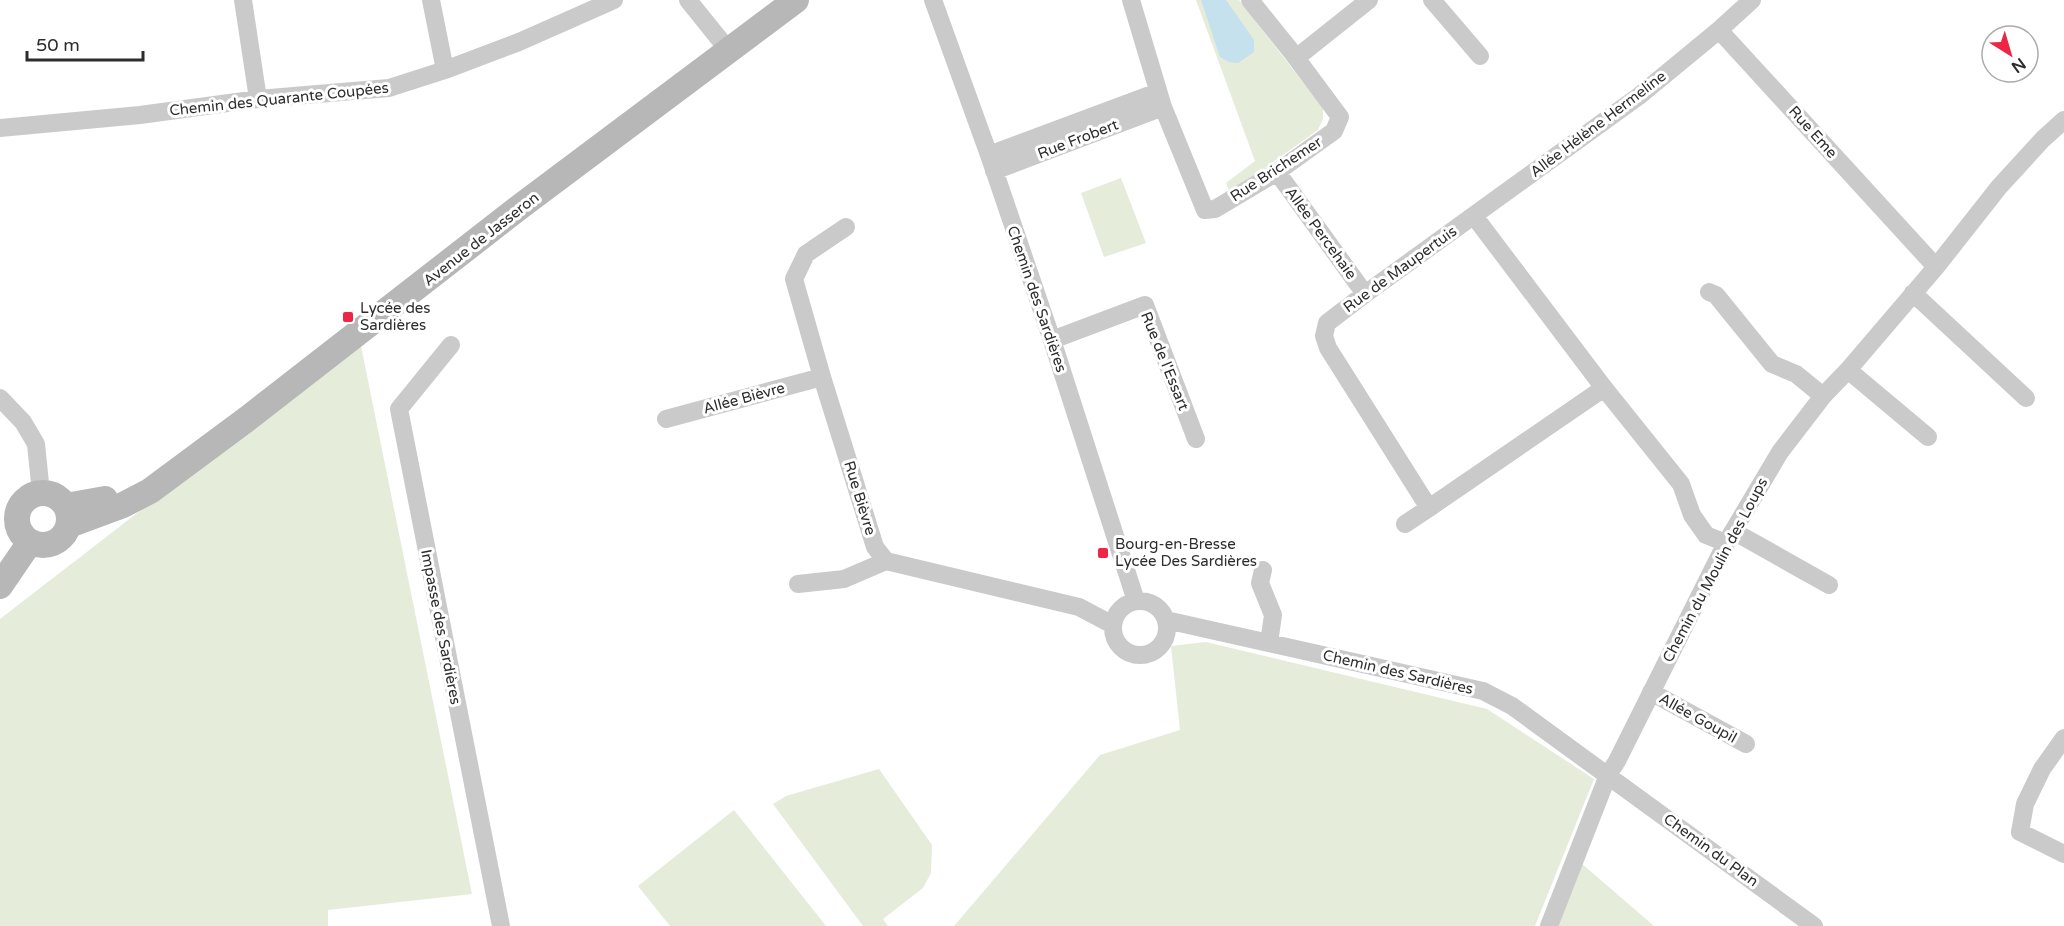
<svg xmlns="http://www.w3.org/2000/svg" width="2064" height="926" viewBox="0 0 2064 926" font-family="'Varela Round',sans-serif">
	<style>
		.green { fill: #e5ecda }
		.water { fill: #c4e1ed }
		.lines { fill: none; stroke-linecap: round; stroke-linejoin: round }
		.minor { stroke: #cacaca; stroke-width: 18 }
		.secondary { stroke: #b7b7b7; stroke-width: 26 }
		.poi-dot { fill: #ee2544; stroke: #fff; stroke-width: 2 }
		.labels { text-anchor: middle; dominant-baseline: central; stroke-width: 6; stroke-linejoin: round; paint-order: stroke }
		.street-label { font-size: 15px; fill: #2d2d2d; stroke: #fff }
		.poi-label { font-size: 15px; fill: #2d2d2d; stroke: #fff; text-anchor: start }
	</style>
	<rect width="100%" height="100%" fill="#fff"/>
	<!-- green -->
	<path class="green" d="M 1196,0 L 1239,0 L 1323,108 L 1323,119 L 1318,130 L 1230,193 L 1226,183 L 1255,161 Z
		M 1121,178 L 1146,243 L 1104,257 L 1081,193 Z
		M 360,341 L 472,894 L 328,910 L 328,926 L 0,926 L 0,619 Z
		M 1206,642 L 1487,709 L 1594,779 L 1535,926 L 954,926 L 1100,755 L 1180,730 L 1171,646 Z
		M 879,769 L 932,845 L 931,873 L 923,888 L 883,919 L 888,926 L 863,926 L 773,804 L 786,796 Z
		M 734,810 L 826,926 L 670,926 L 638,886 Z
		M 1581,863 L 1654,926 L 1556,926 Z"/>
	<!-- water -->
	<path class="water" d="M 1201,0 L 1226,0 L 1254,40 L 1254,52 L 1238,63 L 1229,62 L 1220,57 Z"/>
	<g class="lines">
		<!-- minor -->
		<path class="minor" d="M 243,0 L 258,99
			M 431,0 L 445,70
			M 688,0 L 729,51
			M 933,0 L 989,155 L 1052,340 L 1136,601
			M 1131,0 L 1163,107 L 1205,210 L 1215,209 L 1277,172 L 1334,131 L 1340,117 L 1291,51 L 1250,0
			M 1432,0 L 1480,56
			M 1752,0 L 1719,30 L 1936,267
			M 1296,58 L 1369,0
			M 0,128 L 140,115 L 258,99 L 389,88 L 445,70 L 519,42 L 614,0
			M 989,155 L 1158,92
			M 994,171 L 1163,107
			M 1277,172 L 1365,294
			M 1474,216 L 1604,388 L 1429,508 L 1328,348 L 1324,336 L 1327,323 L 1365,294 L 1639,96 L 1719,30
			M 846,227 L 806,254 L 794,279 L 822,377 L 875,547 L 886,561 L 1079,607 L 1113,625
			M 1709,292 L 1716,295 L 1772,364 L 1796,374 L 1823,396
			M 1913,293 L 2026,398
			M 1052,340 L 1145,305 L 1196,439
			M 451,345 L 399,409 L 501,926
			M 1848,370 L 1928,437
			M 1604,388 L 1681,484 L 1692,515 L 1706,535 L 1726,543
			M 0,398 L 23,422 L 36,444 L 41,493
			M 666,419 L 822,377
			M 1405,524 L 1429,508
			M 1733,531 L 1829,585
			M 1263,570 L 1260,583 L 1273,615 L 1269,643
			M 798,584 L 844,579 L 886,561
			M1113 628a27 27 0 1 1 54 0a27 27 0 1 1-54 0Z
			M 1166,620 L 1483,691 L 1512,706 L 1814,926
			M 1651,692 L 1746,744
			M 2064,738 L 2042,769 L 2025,804 L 2020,832 L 2064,854
			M 1549,926 L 1608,775 L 1617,761 L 1726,543 L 1780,452 L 1823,396 L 1848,370 L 1936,267 L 1999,187 L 2043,139 L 2064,120"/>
		<!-- secondary -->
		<path class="secondary" d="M17 519a26 26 0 1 1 52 0a26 26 0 1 1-52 0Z
			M 66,506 L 105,499
			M 69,525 L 123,505 L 150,491 L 247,419 L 521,206 L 796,0
			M 0,586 L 30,542"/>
	</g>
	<!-- markers -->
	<g class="poi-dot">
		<rect x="342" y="311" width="12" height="12" rx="3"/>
		<rect x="1097" y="547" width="12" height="12" rx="3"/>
	</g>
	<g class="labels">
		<!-- street labels -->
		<g class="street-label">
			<text transform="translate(279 99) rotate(-6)">Chemin des Quarante Coupées</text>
			<text transform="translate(1598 124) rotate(-37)">Allée Hélène Hermeline</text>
			<text transform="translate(1813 132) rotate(48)">Rue Eme</text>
			<text transform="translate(1078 139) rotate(-21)">Rue Frobert</text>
			<text transform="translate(1276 169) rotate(-33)">Rue Brichemer</text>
			<text transform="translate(1321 233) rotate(54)">Allée Percehaie</text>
			<text transform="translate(481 239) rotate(-38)">Avenue de Jasseron</text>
			<text transform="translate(1400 269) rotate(-36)">Rue de Maupertuis</text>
			<text transform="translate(1037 299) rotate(71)">Chemin des Sardières</text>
			<text transform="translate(1165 361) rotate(68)">Rue de l'Essart</text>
			<text transform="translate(744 398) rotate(-15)">Allée Bièvre</text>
			<text transform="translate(860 498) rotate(73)">Rue Bièvre</text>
			<text transform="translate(1715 570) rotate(-62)">Chemin du Moulin des Loups</text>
			<text transform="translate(441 627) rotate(79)">Impasse des Sardières</text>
			<text transform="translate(1398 672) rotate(13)">Chemin des Sardières</text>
			<text transform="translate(1698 718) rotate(29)">Allée Goupil</text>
			<text transform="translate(1711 850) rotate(36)">Chemin du Plan</text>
		</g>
		<!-- poi labels -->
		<g class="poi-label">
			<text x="360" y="308">Lycée des<tspan x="360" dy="17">Sardières</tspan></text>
			<text x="1115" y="544">Bourg-en-Bresse<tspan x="1115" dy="17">Lycée Des Sardières</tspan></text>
		</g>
	</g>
	<!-- north arrow -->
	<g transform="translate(2010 54) rotate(143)"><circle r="28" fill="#ffffff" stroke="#ababab" stroke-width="1.5"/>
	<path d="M0-4.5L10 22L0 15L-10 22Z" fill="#ee2544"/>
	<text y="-9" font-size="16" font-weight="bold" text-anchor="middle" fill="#2d2d2d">N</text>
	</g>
	<!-- scale -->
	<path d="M27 51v9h116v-9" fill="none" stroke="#2d2d2d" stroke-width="3"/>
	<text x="36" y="51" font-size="18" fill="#2d2d2d" stroke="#ffffff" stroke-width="4.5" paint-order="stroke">50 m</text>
</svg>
